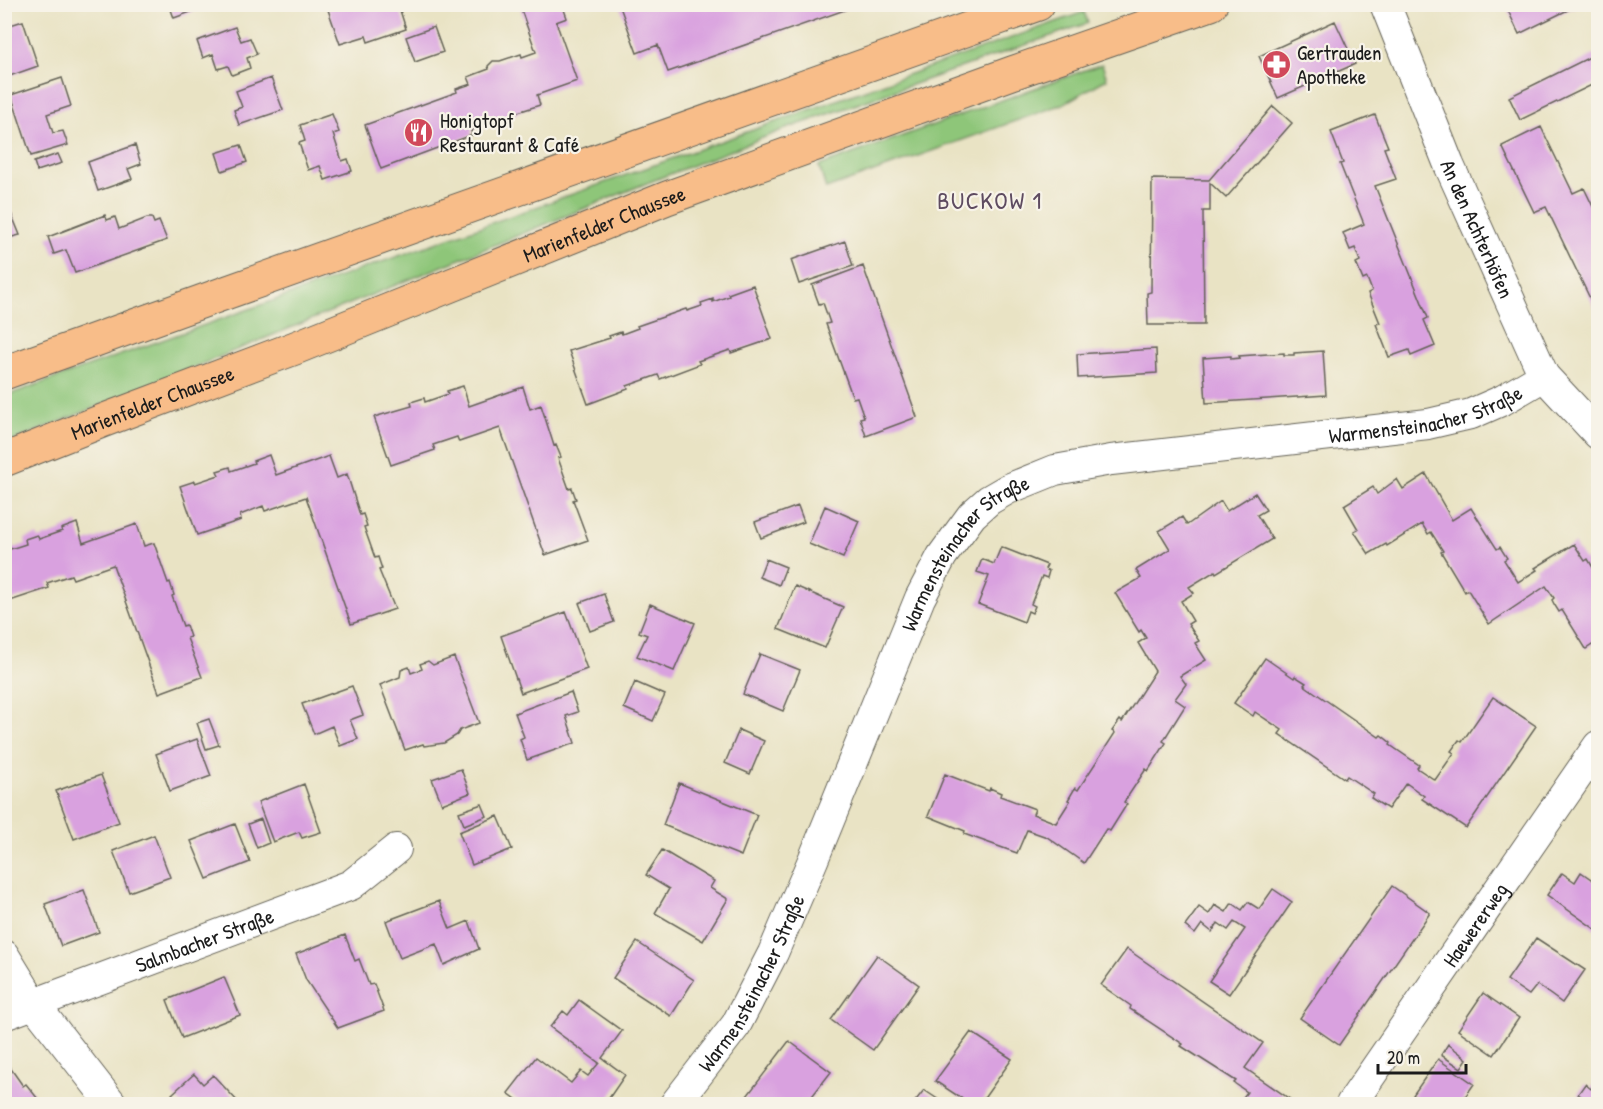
<svg xmlns="http://www.w3.org/2000/svg" width="1603" height="1109" viewBox="0 0 1603 1109" font-family="'Patrick Hand',sans-serif">
	<style>
		.green { fill: #8ec679; stroke: #55714a; stroke-width: 1.5 }
		.building { fill: #d9a1df }
		.lines { fill: none; stroke-linecap: round; stroke-linejoin: round }
		.minor-casing { stroke: #646257; stroke-width: 32 }
		.major-casing { stroke: #646257; stroke-width: 35 }
		.minor { stroke: #fff; stroke-width: 30 }
		.major { stroke: #f8bd89; stroke-width: 33 }
		.labels { text-anchor: middle; dominant-baseline: central; stroke-width: 4.5; stroke-linejoin: round; paint-order: stroke }
		.poi-label { font-size: 21px; fill: #1c1c1c; stroke: #f7f3e8; text-anchor: start }
		.street-label { font-size: 21px; fill: #1c1c1c; stroke: #f7f3e8 }
		.quarter-label { font-size: 24px; letter-spacing: 1.5px; fill: #5e4b60; stroke: #f7f3e8 }
	</style>
	<rect width="100%" height="100%" fill="#f7f3e8"/>
	<filter id="ink" filterUnits="userSpaceOnUse"><feTurbulence type="fractalNoise" baseFrequency=".0167" numOctaves="2"/><feDisplacementMap in="SourceGraphic" scale="12" xChannelSelector="R" yChannelSelector="G"/><feConvolveMatrix kernelMatrix="1 2 1 2 8 2 1 2 1" color-interpolation-filters="sRGB"/></filter>
	<filter id="wash" filterUnits="userSpaceOnUse"><feTurbulence type="fractalNoise" baseFrequency=".008" numOctaves="4" result="noise"/><feDisplacementMap in="SourceGraphic" scale="24" xChannelSelector="R" yChannelSelector="G"/><feGaussianBlur stdDeviation="1.35" result="paint"/><feColorMatrix in="noise" values="0 0 0 0 0 0 0 0 0 0 0 0 0 0 0 0 0 1.4 0 .05"/><feComposite in="paint" operator="in"/></filter>
	<g filter="url(#wash)">
		<rect width="100%" height="100%" fill="#e9e3c4"/>
		<!-- green -->
		<path class="green" d="M 1084,12 L 1088,23 L 783,130 L 637,187 L 5,444 L 5,396 Z
			M 1102,64 L 1107,79 L 1063,104 L 826,189 L 819,166 Z"/>
		<g id="blocks">
			<!-- building -->
			<path class="building" d="M 169,4 L 210,4 L 210,5 L 174,18 Z
				M 326,4 L 398,4 L 406,29 L 368,42 L 366,36 L 340,44 Z
				M 519,4 L 562,4 L 567,18 L 556,22 L 577,81 L 537,95 L 540,105 L 518,112 L 513,116 L 506,116 L 495,120 L 471,130 L 472,135 L 381,169 L 365,125 L 457,92 L 456,89 L 471,84 L 468,77 L 489,69 L 488,66 L 493,61 L 500,61 L 521,54 L 522,57 L 536,52 Z
				M 619,4 L 859,4 L 859,5 L 668,72 L 658,45 L 637,53 Z
				M 1505,4 L 1580,4 L 1519,34 Z
				M 23,21 L 38,66 L 4,78 L 4,27 Z
				M 1335,21 L 1355,64 L 1278,98 L 1259,56 Z
				M 235,27 L 241,41 L 250,38 L 257,54 L 247,58 L 250,68 L 232,75 L 228,66 L 218,69 L 213,54 L 203,58 L 197,41 Z
				M 434,27 L 443,52 L 415,62 L 406,37 Z
				M 1598,53 L 1598,82 L 1520,120 L 1509,97 Z
				M 62,78 L 71,106 L 47,114 L 53,133 L 63,131 L 68,145 L 31,156 L 11,95 Z
				M 271,78 L 283,110 L 239,125 L 234,110 L 242,107 L 236,91 Z
				M 1273,106 L 1292,123 L 1226,198 L 1210,183 L 1210,211 L 1203,211 L 1204,325 L 1148,325 L 1147,293 L 1151,292 L 1152,179 L 1209,180 Z
				M 332,114 L 339,132 L 333,134 L 342,161 L 348,159 L 352,171 L 325,180 L 320,166 L 308,170 L 299,143 L 305,141 L 300,125 Z
				M 1375,115 L 1388,147 L 1384,148 L 1396,179 L 1375,186 L 1428,318 L 1424,320 L 1435,346 L 1411,356 L 1409,350 L 1389,357 L 1376,324 L 1380,323 L 1368,293 L 1372,291 L 1367,278 L 1363,280 L 1356,263 L 1360,261 L 1355,248 L 1350,250 L 1343,233 L 1364,224 L 1340,164 L 1343,163 L 1331,132 Z
				M 1541,127 L 1573,193 L 1584,188 L 1598,217 L 1598,315 L 1546,207 L 1534,212 L 1502,146 Z
				M 135,145 L 141,164 L 128,169 L 132,179 L 98,191 L 88,162 Z
				M 241,145 L 247,162 L 222,171 L 216,153 Z
				M 58,154 L 62,163 L 37,171 L 34,162 Z
				M 4,196 L 20,235 L 4,239 Z
				M 105,215 L 107,220 L 115,217 L 119,229 L 147,218 L 152,218 L 154,223 L 159,221 L 167,240 L 75,273 L 66,250 L 54,254 L 48,237 Z
				M 845,241 L 853,266 L 799,284 L 791,260 Z
				M 863,266 L 917,417 L 866,436 L 860,418 L 864,417 L 857,397 L 853,398 L 826,324 L 830,323 L 823,303 L 819,304 L 812,285 Z
				M 753,285 L 772,339 L 731,353 L 730,350 L 698,361 L 700,364 L 660,379 L 658,375 L 627,386 L 628,389 L 588,404 L 569,351 L 610,338 L 609,336 L 621,332 L 622,334 L 638,328 L 637,326 L 686,309 L 687,311 L 702,306 L 701,303 L 713,299 L 713,302 L 729,296 L 728,294 Z
				M 1156,349 L 1157,373 L 1078,378 L 1077,354 Z
				M 1323,351 L 1326,395 L 1206,403 L 1203,358 L 1231,356 L 1231,359 L 1240,358 L 1239,356 L 1284,353 L 1284,355 L 1294,355 L 1294,353 Z
				M 463,386 L 469,406 L 523,387 L 530,409 L 541,405 L 554,446 L 556,445 L 561,457 L 558,458 L 569,489 L 572,488 L 576,499 L 573,500 L 588,540 L 545,555 L 500,428 L 459,442 L 457,437 L 433,445 L 435,450 L 391,465 L 374,417 L 412,406 L 411,402 L 424,398 L 425,402 L 448,394 L 447,391 Z
				M 269,455 L 276,475 L 329,456 L 337,478 L 347,474 L 360,515 L 363,514 L 367,526 L 364,527 L 375,558 L 378,557 L 382,569 L 379,570 L 395,609 L 351,624 L 306,497 L 265,511 L 263,506 L 240,515 L 241,520 L 197,535 L 180,486 L 195,481 L 195,483 L 219,475 L 217,471 L 230,467 L 231,471 L 254,463 L 253,461 Z
				M 1426,474 L 1452,520 L 1471,508 L 1497,549 L 1500,547 L 1507,558 L 1504,560 L 1518,582 L 1537,570 L 1535,568 L 1574,544 L 1585,561 L 1588,559 L 1598,576 L 1598,641 L 1586,649 L 1562,610 L 1559,612 L 1554,604 L 1552,600 L 1554,598 L 1546,586 L 1489,624 L 1468,590 L 1465,592 L 1441,552 L 1443,551 L 1431,532 L 1428,534 L 1422,524 L 1387,546 L 1386,544 L 1369,554 L 1354,531 L 1358,529 L 1344,505 L 1373,487 L 1377,494 L 1397,479 L 1403,489 Z
				M 1255,493 L 1266,510 L 1257,515 L 1272,539 L 1216,573 L 1215,571 L 1189,587 L 1194,593 L 1181,601 L 1193,621 L 1188,624 L 1199,641 L 1195,643 L 1206,660 L 1180,676 L 1186,684 L 1175,699 L 1185,706 L 1163,741 L 1166,743 L 1148,771 L 1146,769 L 1124,802 L 1127,804 L 1110,831 L 1106,829 L 1084,863 L 1047,837 L 1027,830 L 1017,853 L 964,834 L 965,831 L 928,816 L 945,774 L 989,791 L 990,788 L 1001,793 L 1000,796 L 1035,809 L 1033,814 L 1056,823 L 1070,801 L 1068,800 L 1075,788 L 1078,790 L 1115,733 L 1112,731 L 1120,720 L 1122,722 L 1155,671 L 1138,643 L 1146,638 L 1141,630 L 1139,632 L 1115,593 L 1141,578 L 1136,570 L 1170,549 L 1159,531 L 1182,517 L 1187,525 L 1221,501 L 1227,511 Z
				M 798,506 L 804,522 L 761,538 L 755,522 Z
				M 825,506 L 859,521 L 843,558 L 809,544 Z
				M 77,523 L 83,543 L 137,524 L 144,546 L 154,543 L 168,583 L 170,582 L 174,595 L 172,596 L 183,626 L 186,625 L 190,637 L 187,638 L 202,677 L 159,693 L 113,565 L 73,579 L 71,575 L 47,583 L 49,588 L 4,603 L 4,551 L 26,544 L 25,539 L 37,535 L 39,539 L 62,531 L 61,529 Z
				M 1001,547 L 1047,565 L 1045,569 L 1049,571 L 1047,578 L 1042,576 L 1031,604 L 1035,606 L 1032,613 L 1028,611 L 1024,622 L 978,604 L 989,576 L 977,572 L 982,559 L 994,564 Z
				M 766,559 L 786,567 L 779,585 L 759,577 Z
				M 795,586 L 843,607 L 825,648 L 778,629 Z
				M 604,594 L 614,622 L 590,631 L 579,603 Z
				M 650,604 L 695,623 L 674,671 L 637,656 L 647,635 L 639,632 Z
				M 566,612 L 587,669 L 521,693 L 501,636 Z
				M 760,654 L 800,670 L 783,711 L 743,694 Z
				M 454,657 L 479,723 L 460,730 L 457,735 L 444,743 L 424,746 L 423,744 L 405,750 L 380,685 L 400,677 L 401,670 L 409,667 L 411,673 L 422,669 L 420,664 L 428,661 L 433,665 Z
				M 1265,658 L 1294,678 L 1295,676 L 1306,683 L 1304,685 L 1379,737 L 1381,735 L 1391,743 L 1390,745 L 1419,765 L 1417,768 L 1435,780 L 1454,753 L 1451,751 L 1459,740 L 1462,742 L 1493,697 L 1536,726 L 1466,828 L 1422,799 L 1424,796 L 1406,783 L 1388,809 L 1371,798 L 1374,794 L 1347,776 L 1345,779 L 1279,734 L 1282,730 L 1255,712 L 1253,716 L 1234,703 Z
				M 635,682 L 665,695 L 653,721 L 624,708 Z
				M 352,686 L 363,715 L 350,720 L 358,739 L 340,746 L 332,726 L 314,734 L 302,704 Z
				M 571,692 L 578,712 L 566,716 L 575,743 L 527,760 L 520,739 L 524,737 L 515,713 Z
				M 209,719 L 219,745 L 206,749 L 197,723 Z
				M 739,730 L 764,741 L 750,774 L 725,763 Z
				M 197,739 L 211,776 L 170,791 L 156,754 Z
				M 461,769 L 470,793 L 442,804 L 432,779 Z
				M 101,775 L 119,822 L 74,839 L 56,791 Z
				M 679,783 L 757,815 L 741,856 L 663,825 Z
				M 304,784 L 321,832 L 302,838 L 299,832 L 273,842 L 258,802 Z
				M 482,804 L 487,816 L 464,825 L 459,812 Z
				M 498,816 L 512,849 L 472,865 L 459,832 Z
				M 261,819 L 269,843 L 257,848 L 248,824 Z
				M 235,824 L 250,862 L 207,879 L 191,841 Z
				M 154,835 L 170,877 L 129,892 L 113,851 Z
				M 662,850 L 714,881 L 710,888 L 728,899 L 703,941 L 655,913 L 669,889 L 646,875 Z
				M 1581,872 L 1598,884 L 1598,931 L 1547,895 L 1562,873 L 1575,882 Z
				M 1392,886 L 1430,913 L 1339,1045 L 1300,1018 Z
				M 1273,889 L 1292,902 L 1229,994 L 1209,981 L 1245,929 L 1234,922 L 1228,930 L 1218,923 L 1212,932 L 1202,924 L 1195,934 L 1185,926 L 1199,907 L 1209,914 L 1215,905 L 1226,912 L 1232,903 L 1242,910 L 1248,902 L 1259,909 Z
				M 84,890 L 99,932 L 61,946 L 45,904 Z
				M 439,901 L 450,929 L 469,921 L 479,949 L 444,965 L 436,944 L 400,958 L 386,921 Z
				M 345,935 L 355,961 L 359,959 L 369,985 L 374,984 L 384,1011 L 338,1028 L 306,980 L 296,954 Z
				M 1536,938 L 1585,970 L 1562,1003 L 1537,985 L 1529,995 L 1507,980 Z
				M 637,942 L 694,980 L 671,1016 L 613,978 Z
				M 1127,949 L 1263,1043 L 1245,1068 L 1294,1102 L 1293,1104 L 1238,1104 L 1247,1092 L 1234,1083 L 1236,1081 L 1181,1046 L 1183,1044 L 1130,1009 L 1131,1006 L 1101,985 Z
				M 877,955 L 919,985 L 873,1050 L 831,1020 Z
				M 224,977 L 240,1015 L 182,1038 L 167,1000 Z
				M 1483,993 L 1519,1018 L 1494,1055 L 1458,1030 Z
				M 579,1000 L 622,1031 L 602,1058 L 625,1075 L 605,1104 L 523,1104 L 508,1093 L 536,1057 L 571,1083 L 581,1071 L 588,1076 L 599,1063 L 550,1027 L 563,1011 L 568,1015 Z
				M 971,1032 L 1012,1059 L 980,1104 L 970,1104 L 935,1081 Z
				M 789,1041 L 831,1072 L 806,1104 L 741,1104 Z
				M 1448,1044 L 1467,1059 L 1461,1068 L 1441,1055 Z
				M 1438,1059 L 1474,1084 L 1460,1104 L 1422,1104 L 1422,1101 L 1413,1095 Z
				M 9,1066 L 23,1086 L 26,1084 L 42,1104 L 4,1104 L 4,1070 Z
				M 194,1074 L 203,1084 L 213,1075 L 240,1104 L 182,1104 L 172,1094 Z
				M 1597,1080 L 1598,1104 L 1581,1104 L 1585,1099 L 1578,1094 L 1585,1084 L 1591,1089 Z
				M 924,1090 L 945,1104 L 913,1104 Z"/>
		</g>
	</g>
	<g filter="url(#ink)">
		<use href="#blocks" fill-opacity="0" stroke="#646257" stroke-width="1.5"/>
		<g class="lines">
			<defs>
				<g id="minor">
					<path id="s1" d="M 1385,4 L 1449,165 L 1544,376 L 1598,434"/>
					<path d="M 4,955 L 34,1004 L 112,1104"/>
					<path id="s2" d="M 4,1015 L 351,885 L 396,849"/>
					<path id="s3" d="M 675,1104 L 736,1025 L 773,953 L 813,860 L 920,598 L 942,556 L 972,515 L 989,500 L 1008,489 L 1055,470 L 1111,460 L 1428,424 L 1471,414 L 1503,400 L 1544,376"/>
					<path id="s4" d="M 1351,1104 L 1598,746"/>
				</g>
				<g id="major">
					<path d="M 4,373 L 228,292 L 1038,4"/>
					<path id="s5" d="M 4,460 L 102,421 L 295,348 L 667,198 L 1012,73 L 1211,4"/>
				</g>
			</defs>
			<!-- minor casing -->
			<use href="#minor" class="minor-casing"/>
			<!-- major casing -->
			<use href="#major" class="major-casing"/>
			<!-- minor -->
			<use href="#minor" class="minor"/>
			<!-- major -->
			<use href="#major" class="major"/>
		</g>
	</g>
	<!-- icons -->
	<defs>
		<symbol id="pharmacy-disc" viewBox="-11 -11 22 22"><circle r="9.5" fill="#d1495b" stroke="#f7f3e8"/><path d="M-2-6h4v4h4v4h-4v4h-4v-4h-4v-4h4Z" fill="#fff"/></symbol>
		<symbol id="restaurant-disc" viewBox="-11 -11 22 22"><circle r="9.5" fill="#d1495b" stroke="#f7f3e8"/><path d="M-5-6h1v4h1v-4h1v4h1v-4h1v5L-1.5 .5V6h-2V.5L-5-1ZM5-6V6H3V1.5H1.5Q1.5-4 5-6Z" fill="#fff"/></symbol>
	</defs>
	<g fill-rule="evenodd">
		<use href="#pharmacy-disc" x="1260" y="48" width="33" height="33"/>
		<use href="#restaurant-disc" x="402" y="116" width="33" height="33"/>
	</g>
	<g class="labels">
		<!-- poi labels -->
		<g class="poi-label">
			<text x="1297" y="52">Gertrauden<tspan x="1297" dy="24">Apotheke</tspan></text>
			<text x="440" y="120">Honigtopf<tspan x="440" dy="24">Restaurant &amp; Café</tspan></text>
		</g>
		<!-- street labels -->
		<g class="street-label">
			<text stroke="none"><textPath href="#s5" startOffset="645">Marienfelder Chaussee</textPath></text>
			<text stroke="none"><textPath href="#s1" startOffset="243">An den Achterhöfen</textPath></text>
			<text stroke="none"><textPath href="#s5" startOffset="159">Marienfelder Chaussee</textPath></text>
			<text stroke="none"><textPath href="#s3" startOffset="1134">Warmensteinacher Straße</textPath></text>
			<text stroke="none"><textPath href="#s3" startOffset="630">Warmensteinacher Straße</textPath></text>
			<text stroke="none"><textPath href="#s4" startOffset="218">Haewererweg</textPath></text>
			<text stroke="none"><textPath href="#s2" startOffset="214">Salmbacher Straße</textPath></text>
			<text stroke="none"><textPath href="#s3" startOffset="144">Warmensteinacher Straße</textPath></text>
		</g>
		<!-- quarter labels -->
		<g class="quarter-label">
			<text x="990" y="200">BUCKOW 1</text>
		</g>
	</g>
	<!-- margin -->
	<rect width="1603" height="1109" fill="none" stroke="#f7f3e8" stroke-width="24"/>
	<!-- scale -->
	<path d="M1378 1064v9h88v-9" fill="none" stroke="#1c1c1c" stroke-width="3"/>
	<text x="1387" y="1064" font-size="18" fill="#1c1c1c" stroke="#f7f3e8" stroke-width="4.5" paint-order="stroke">20 m</text>
</svg>
